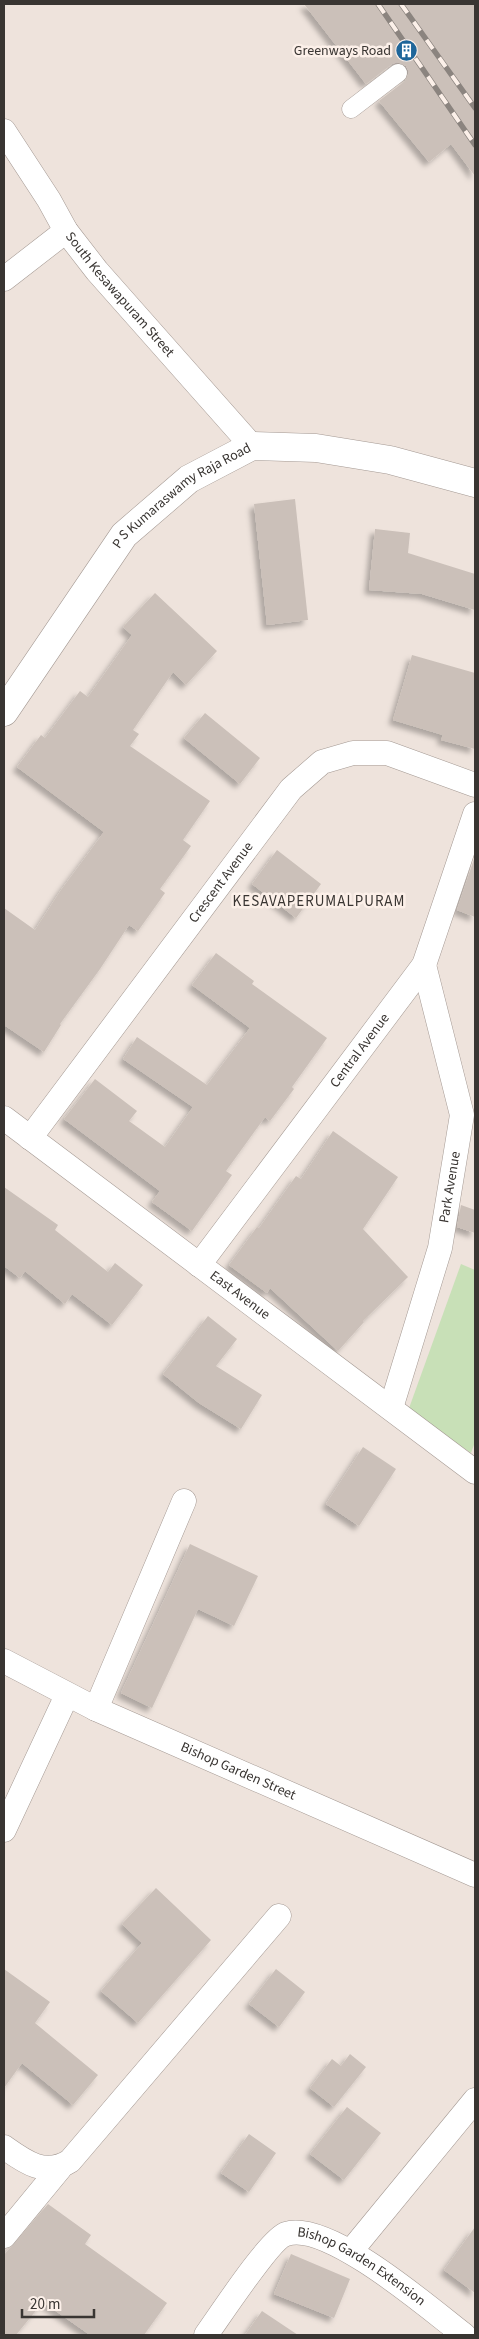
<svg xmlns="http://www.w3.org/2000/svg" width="479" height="2339" viewBox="0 0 479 2339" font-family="'Source Sans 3',sans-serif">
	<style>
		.green { fill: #c8e0b7 }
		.building { fill: #cbc0b9; filter: url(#shadow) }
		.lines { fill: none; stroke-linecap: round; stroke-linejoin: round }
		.pedestrian-casing { stroke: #a49993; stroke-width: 19 }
		.minor-casing { stroke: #a49993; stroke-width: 25 }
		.tertiary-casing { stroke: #a49993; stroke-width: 29 }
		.pedestrian { stroke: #fff; stroke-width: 18 }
		.minor { stroke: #fff; stroke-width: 24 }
		.tertiary { stroke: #fff; stroke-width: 28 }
		.rail-casing { stroke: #8b847f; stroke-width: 5.5 }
		.rail { stroke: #fcf0e9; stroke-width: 4; stroke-dasharray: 11; stroke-linecap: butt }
		.labels { text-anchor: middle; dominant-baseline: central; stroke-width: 5; stroke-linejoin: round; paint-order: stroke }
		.poi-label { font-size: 14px; fill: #393532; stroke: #fcf0e9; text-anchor: end }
		.street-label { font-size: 14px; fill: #393532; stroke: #fcf0e9 }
		.neighbourhood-label { font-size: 15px; letter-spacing: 1px; fill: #393532; stroke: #fcf0e9 }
	</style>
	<defs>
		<filter id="shadow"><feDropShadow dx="-4.5" dy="4.5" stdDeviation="2.5" flood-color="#0004"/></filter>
	</defs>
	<rect width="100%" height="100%" fill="#eee3dc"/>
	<!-- green -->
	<path class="green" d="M 461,1264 L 475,1270 L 475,1442 L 471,1453 L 408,1411 Z"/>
	<!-- building -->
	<path class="building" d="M 304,4 L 475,4 L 475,176 L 451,144 L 429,162 L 379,101 L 405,81 L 409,72 L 406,66 L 397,62 L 392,64 L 366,84 Z
		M 295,499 L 308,620 L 267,625 L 254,504 Z
		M 375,529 L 410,533 L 408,553 L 475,574 L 475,610 L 422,594 L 369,590 Z
		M 155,593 L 217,651 L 186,685 L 173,672 L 133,730 L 139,734 L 130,746 L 210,801 L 183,840 L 191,846 L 160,889 L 165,893 L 138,931 L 129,925 L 100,969 L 60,1024 L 61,1025 L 44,1052 L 4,1025 L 4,908 L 35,930 L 61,890 L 104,832 L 17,767 L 41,735 L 45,738 L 80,691 L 88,697 L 132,635 L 123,627 Z
		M 412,655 L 475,673 L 475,749 L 441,740 L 443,735 L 393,720 Z
		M 205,713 L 260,758 L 240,784 L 184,738 Z
		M 277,850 L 321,884 L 296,918 L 252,884 Z
		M 475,856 L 475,917 L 457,910 Z
		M 216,953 L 254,981 L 252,984 L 327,1038 L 292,1087 L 294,1089 L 270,1121 L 265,1117 L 226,1171 L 232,1175 L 192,1231 L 152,1202 L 160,1191 L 64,1119 L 95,1079 L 137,1111 L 129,1121 L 165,1147 L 193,1107 L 123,1059 L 137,1037 L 207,1085 L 250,1028 L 192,985 Z
		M 333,1131 L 398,1177 L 363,1229 L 408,1277 L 363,1321 L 364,1322 L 338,1351 L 270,1288 L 267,1293 L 229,1265 L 257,1227 L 259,1228 L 296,1176 L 301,1179 Z
		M 4,1187 L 58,1225 L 55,1230 L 108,1272 L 115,1263 L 143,1285 L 112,1325 L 72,1294 L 65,1304 L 25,1271 L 20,1278 L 4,1266 Z
		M 461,1205 L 475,1210 L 475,1233 L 457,1227 Z
		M 208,1316 L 237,1339 L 216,1366 L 262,1395 L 241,1429 L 199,1403 L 163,1374 Z
		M 363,1447 L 396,1469 L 359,1526 L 326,1504 Z
		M 190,1544 L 258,1576 L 234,1626 L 198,1609 L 152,1708 L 121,1693 Z
		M 156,1888 L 211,1940 L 138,2023 L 101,1991 L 142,1943 L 122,1924 Z
		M 4,1969 L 50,2002 L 35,2023 L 98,2075 L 73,2105 L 22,2063 L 4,2088 Z
		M 276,1969 L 305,1992 L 279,2027 L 249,2004 Z
		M 350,2054 L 366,2067 L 334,2107 L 310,2088 L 332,2059 L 341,2066 Z
		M 347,2107 L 381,2133 L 344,2180 L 310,2154 Z
		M 249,2134 L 276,2153 L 249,2192 L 221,2173 Z
		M 48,2204 L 91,2235 L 85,2244 L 167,2303 L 144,2335 L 90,2335 L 43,2302 L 16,2335 L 4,2335 L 4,2255 Z
		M 475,2227 L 475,2293 L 444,2270 Z
		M 291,2254 L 350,2279 L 334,2318 L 274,2294 Z
		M 262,2311 L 298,2335 L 245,2335 Z"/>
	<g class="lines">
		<defs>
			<path id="pedestrian" d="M 351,109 L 398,73"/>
			<g id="minor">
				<path id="s1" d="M 4,131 L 49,200 L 66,231 L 97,271 L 252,446"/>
				<path d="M 4,279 L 66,231"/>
				<path id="s2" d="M 4,1118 L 475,1472"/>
				<path id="s3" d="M 30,1138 L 291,789 L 322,762 L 353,753 L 387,753 L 475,785"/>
				<path id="s4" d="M 199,1265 L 424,965 L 475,814"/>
				<path id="s5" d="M 391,1408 L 440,1248 L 462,1115 L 424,965"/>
				<path id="s6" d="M 4,1661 L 96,1709 L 475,1875"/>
				<path d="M 96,1709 L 184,1501"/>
				<path d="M 4,1830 L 67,1695"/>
				<path d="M 4,2147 C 25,2162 45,2177 70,2161 L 279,1916"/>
				<path d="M 4,2236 L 60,2168"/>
				<path d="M 351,2251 L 475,2100"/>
				<path id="s7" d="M 206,2335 C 219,2317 270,2239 286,2234 C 328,2220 430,2309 464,2335"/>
			</g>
			<g id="tertiary">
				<path id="s8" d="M 4,712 L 124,535 L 189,479 L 252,446 L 316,448 L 390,460 L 475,483"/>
			</g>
		</defs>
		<!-- pedestrian casing -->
		<use href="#pedestrian" class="pedestrian-casing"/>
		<!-- minor casing -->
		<use href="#minor" class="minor-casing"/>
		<!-- tertiary casing -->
		<use href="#tertiary" class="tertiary-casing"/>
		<!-- pedestrian -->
		<use href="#pedestrian" class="pedestrian"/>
		<!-- minor -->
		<use href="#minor" class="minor"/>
		<!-- tertiary -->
		<use href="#tertiary" class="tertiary"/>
		<defs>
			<path id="rail" d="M 378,4 L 475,145
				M 401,4 L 475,108"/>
		</defs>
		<!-- rail casing -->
		<use href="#rail" class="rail-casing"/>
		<!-- rail -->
		<use href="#rail" class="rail"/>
	</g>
	<!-- icons -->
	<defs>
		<symbol id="building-disc" viewBox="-11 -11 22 22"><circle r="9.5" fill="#1f669a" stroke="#fcf0e9"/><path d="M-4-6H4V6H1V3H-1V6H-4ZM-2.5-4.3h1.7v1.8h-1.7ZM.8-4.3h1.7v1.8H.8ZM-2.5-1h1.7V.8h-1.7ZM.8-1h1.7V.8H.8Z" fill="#fff"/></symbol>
	</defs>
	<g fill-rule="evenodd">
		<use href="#building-disc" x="394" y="38" width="25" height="25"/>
	</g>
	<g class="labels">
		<!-- poi labels -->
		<g class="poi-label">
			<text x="391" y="51">Greenways Road</text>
		</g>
		<!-- street labels -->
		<g class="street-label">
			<text stroke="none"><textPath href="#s1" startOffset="201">South Kesawapuram Street</textPath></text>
			<text stroke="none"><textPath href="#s8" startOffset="284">P S Kumaraswamy Raja Road</textPath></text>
			<text stroke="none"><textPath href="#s3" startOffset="319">Crescent Avenue</textPath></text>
			<text stroke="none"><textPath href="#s4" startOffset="268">Central Avenue</textPath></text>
			<text stroke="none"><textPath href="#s5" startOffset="229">Park Avenue</textPath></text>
			<text stroke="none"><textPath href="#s2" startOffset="295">East Avenue</textPath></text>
			<text stroke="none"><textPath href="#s6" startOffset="259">Bishop Garden Street</textPath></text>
			<text stroke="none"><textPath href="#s7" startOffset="214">Bishop Garden Extension</textPath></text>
		</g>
		<!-- neighbourhood labels -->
		<g class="neighbourhood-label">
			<text x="319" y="901">KESAVAPERUMALPURAM</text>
		</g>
	</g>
	<!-- border -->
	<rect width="479" height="2339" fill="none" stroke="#393532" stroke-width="10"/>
	<!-- scale -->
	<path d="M22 2309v8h72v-8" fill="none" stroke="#393532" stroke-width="2.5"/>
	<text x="30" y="2309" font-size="15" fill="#393532" stroke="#fcf0e9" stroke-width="4" paint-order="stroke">20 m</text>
</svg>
